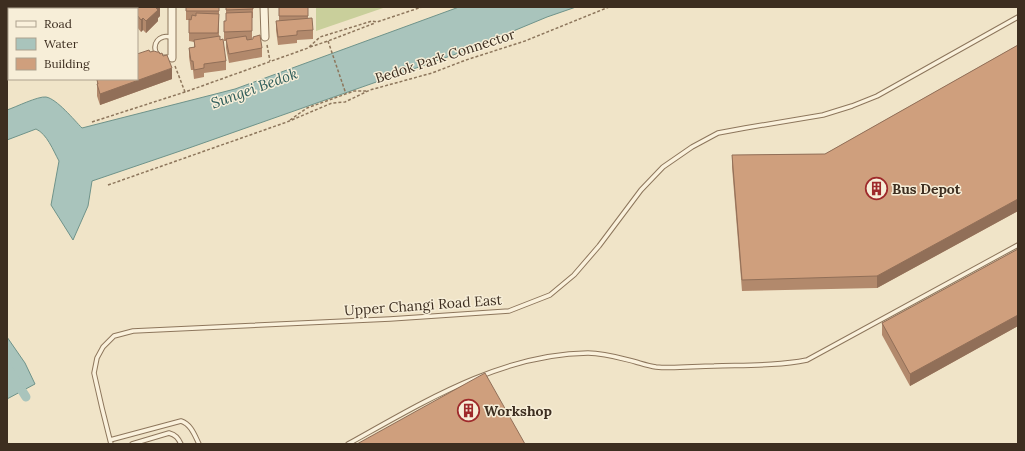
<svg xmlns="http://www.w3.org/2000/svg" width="1025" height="451" viewBox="0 0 1025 451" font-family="Lora,serif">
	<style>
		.green { fill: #c9cf9b }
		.water { fill: #a9c4bc; stroke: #6f938a }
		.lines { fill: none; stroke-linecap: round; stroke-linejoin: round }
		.canal { stroke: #a9c4bc; stroke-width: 9 }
		.lane-casing { stroke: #8d765c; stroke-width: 5.5 }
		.street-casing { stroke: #8d765c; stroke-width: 9 }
		.path { stroke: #8d765c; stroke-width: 1.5; stroke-dasharray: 3 2; stroke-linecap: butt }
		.lane { stroke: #faf1dc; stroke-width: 3.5 }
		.street { stroke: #faf1dc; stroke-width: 7 }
		.wall { fill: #b2896c }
		.shaded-wall { fill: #916f58 }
		.building { fill: #cf9f7d; stroke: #916f58 }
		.labels { text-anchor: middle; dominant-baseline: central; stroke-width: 3; stroke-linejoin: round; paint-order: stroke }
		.street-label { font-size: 14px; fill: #3d2e20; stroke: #f7eed8 }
		.poi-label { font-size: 14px; font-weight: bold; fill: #3d2e20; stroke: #f7eed8; text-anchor: start }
		.water-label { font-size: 15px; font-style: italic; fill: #2f5d5a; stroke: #f7eed8 }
	</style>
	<rect width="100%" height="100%" fill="#f0e4c8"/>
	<!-- green -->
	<path class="green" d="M 316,7 L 386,7 L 316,31 Z"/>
	<!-- water -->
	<path class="water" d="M 459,7 L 576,7 L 547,17 L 470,49 L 189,148 L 92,181 L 88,206 L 73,240 L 51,205 L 59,161 C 53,150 47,134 36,129 L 7,140 L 7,110 C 16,107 38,96 46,97 C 57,99 74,120 82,128 L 235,89 Z
		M 7,337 L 25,363 L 35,384 L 7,399 Z"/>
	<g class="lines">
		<!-- canal -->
		<path class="canal" d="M 7,367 L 26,397"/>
		<defs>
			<path id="lane" d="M 172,56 C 169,57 166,58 162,57 C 152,54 153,40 163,37 C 166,36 169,37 172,37
				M 110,440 L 181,421 C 191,424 195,436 199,444
				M 111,444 L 102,408 L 94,373 L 97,358 L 103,347 L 114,336 L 133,331 L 390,319 L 509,311 L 550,295 L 574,275 L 599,246 L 641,190 L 663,167 L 692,147 L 718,133 L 745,128 L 823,115 L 852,106 L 877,96 L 1018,17
				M 132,444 L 169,433 C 176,435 178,438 181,444
				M 348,444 C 422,403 500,354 588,353 C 605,353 620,358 636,362 C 643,364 649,366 656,367 C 673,369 696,366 714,366 C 745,365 777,366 807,360 L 1018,245"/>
			<path id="street" d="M 172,7 L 172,58
				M 264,7 L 265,37"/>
		</defs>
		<!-- lane casing -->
		<use href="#lane" class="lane-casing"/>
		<!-- street casing -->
		<use href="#street" class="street-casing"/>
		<!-- path -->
		<path class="path" d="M 328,41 L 346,94
			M 267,45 L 270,61
			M 310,47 L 328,41 L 375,23
			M 175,66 L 185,92
			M 290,120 L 307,108 L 354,91 L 368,91
			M 92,122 L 185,92 L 308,48 L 320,37 L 372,21 L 377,22 L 422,7
			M 108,185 L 287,122 L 332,103 L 345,102 L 370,90 L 432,73 L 466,60 L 525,41 L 609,7"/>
		<!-- lane -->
		<use href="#lane" class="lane"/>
		<!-- street -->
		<use href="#street" class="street"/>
	</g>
	<!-- wall -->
	<path class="wall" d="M 103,7 L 160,7 L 160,16 L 158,18 L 158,21 L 146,33 L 143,30 L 141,32 L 137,27 L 137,9 L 102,9 Z
		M 186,7 L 219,7 L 219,36 L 226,61 L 226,70 L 204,73 L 204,77 L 194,79 L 193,70 L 191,70 L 189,57 L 189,48 L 194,47 L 194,42 L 189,41 L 189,20 L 186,20 Z
		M 226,7 L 253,7 L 253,18 L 252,18 L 252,39 L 253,39 L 253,37 L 262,48 L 262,57 L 229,63 L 226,48 L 226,41 L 224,41 L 224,21 L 226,21 Z
		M 279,7 L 308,7 L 308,18 L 313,30 L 313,39 L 297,40 L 297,43 L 278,45 L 276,30 L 276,21 L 279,21 Z
		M 1018,45 L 1018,211 L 877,288 L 742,291 L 732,167 L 732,155 L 825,154 Z
		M 150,52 L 172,79 L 100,105 L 97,96 L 97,84 L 98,79 L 137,79 Z
		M 1018,249 L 1018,326 L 910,386 L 882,335 L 882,323 Z"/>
	<!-- shaded-wall -->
	<path class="shaded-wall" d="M 157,7 L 160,7 L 160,16 L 158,18 L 158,21 L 146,33 L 146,21 Z
		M 143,18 L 143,30 L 141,32 L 141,20 Z
		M 172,68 L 172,79 L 100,105 L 100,94 Z
		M 1018,199 L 1018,211 L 877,288 L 877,276 Z
		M 1018,315 L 1018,326 L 910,386 L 910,374 Z"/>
	<!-- building -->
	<path class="building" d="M 104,7 L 157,7 L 156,8 L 158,10 L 146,21 L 143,18 L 141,20 L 137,15 L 137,9 L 102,9 Z
		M 186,7 L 219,7 L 219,11 L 186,11 Z
		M 226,7 L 253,7 L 253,9 L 226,10 Z
		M 279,7 L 308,7 L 308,16 L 279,16 Z
		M 252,12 L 252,31 L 224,32 L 224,21 L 226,21 L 226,13 Z
		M 196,13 L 219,14 L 218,33 L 189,33 L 189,19 L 191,20 L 192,15 L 196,16 Z
		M 312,18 L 313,30 L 297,31 L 297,35 L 278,37 L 276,21 Z
		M 260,35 L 262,48 L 229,54 L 226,39 L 246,36 L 247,40 L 253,39 L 253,37 Z
		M 220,36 L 220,40 L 223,39 L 226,61 L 204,64 L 204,68 L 194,70 L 193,61 L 191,61 L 189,48 L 195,47 L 194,40 Z
		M 1018,45 L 1018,199 L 877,276 L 742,280 L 732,155 L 825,154 Z
		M 149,50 L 150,52 L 154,51 L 157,52 L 159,52 L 160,54 L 162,53 L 163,56 L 167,55 L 172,68 L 100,94 L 97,84 L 98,84 L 97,80 L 98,80 L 98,79 L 137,79 L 137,54 Z
		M 1018,249 L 1018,315 L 910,374 L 882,323 Z
		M 485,373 L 525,444 L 357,444 Z"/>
	<!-- icons -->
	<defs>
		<symbol id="building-ring" viewBox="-11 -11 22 22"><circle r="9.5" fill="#f7eed8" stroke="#9e2a2b" stroke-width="1.5"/><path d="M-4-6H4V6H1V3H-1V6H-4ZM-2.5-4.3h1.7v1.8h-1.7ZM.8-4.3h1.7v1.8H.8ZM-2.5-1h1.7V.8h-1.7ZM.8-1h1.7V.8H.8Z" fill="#9e2a2b"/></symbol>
	</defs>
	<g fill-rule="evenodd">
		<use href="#building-ring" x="864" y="176" width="25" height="25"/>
		<use href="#building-ring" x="456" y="398" width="25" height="25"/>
	</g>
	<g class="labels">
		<!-- street labels -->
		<g class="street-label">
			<text transform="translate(445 56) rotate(-18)">Bedok Park Connector</text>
			<text transform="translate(423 305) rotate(-4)">Upper Changi Road East</text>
		</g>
		<!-- poi labels -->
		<g class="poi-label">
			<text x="892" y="189">Bus Depot</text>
			<text x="484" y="411">Workshop</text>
		</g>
		<!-- water labels -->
		<g class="water-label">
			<text transform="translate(254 88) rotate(-20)">Sungei Bedok</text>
		</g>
	</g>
	<!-- border -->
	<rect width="1025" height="451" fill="none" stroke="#3d2e20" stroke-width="16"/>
	<!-- legend -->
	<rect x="8" y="8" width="130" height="72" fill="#f7eed8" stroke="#ada18e"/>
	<rect x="16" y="21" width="20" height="6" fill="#faf1dc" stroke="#ada18e"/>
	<text x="44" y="28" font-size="12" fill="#3d2e20">Road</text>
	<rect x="16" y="38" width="20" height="12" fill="#a9c4bc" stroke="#ada18e"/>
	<text x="44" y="48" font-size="12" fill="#3d2e20">Water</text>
	<rect x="16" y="58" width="20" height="12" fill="#cf9f7d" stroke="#ada18e"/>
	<text x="44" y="68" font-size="12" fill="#3d2e20">Building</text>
</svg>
